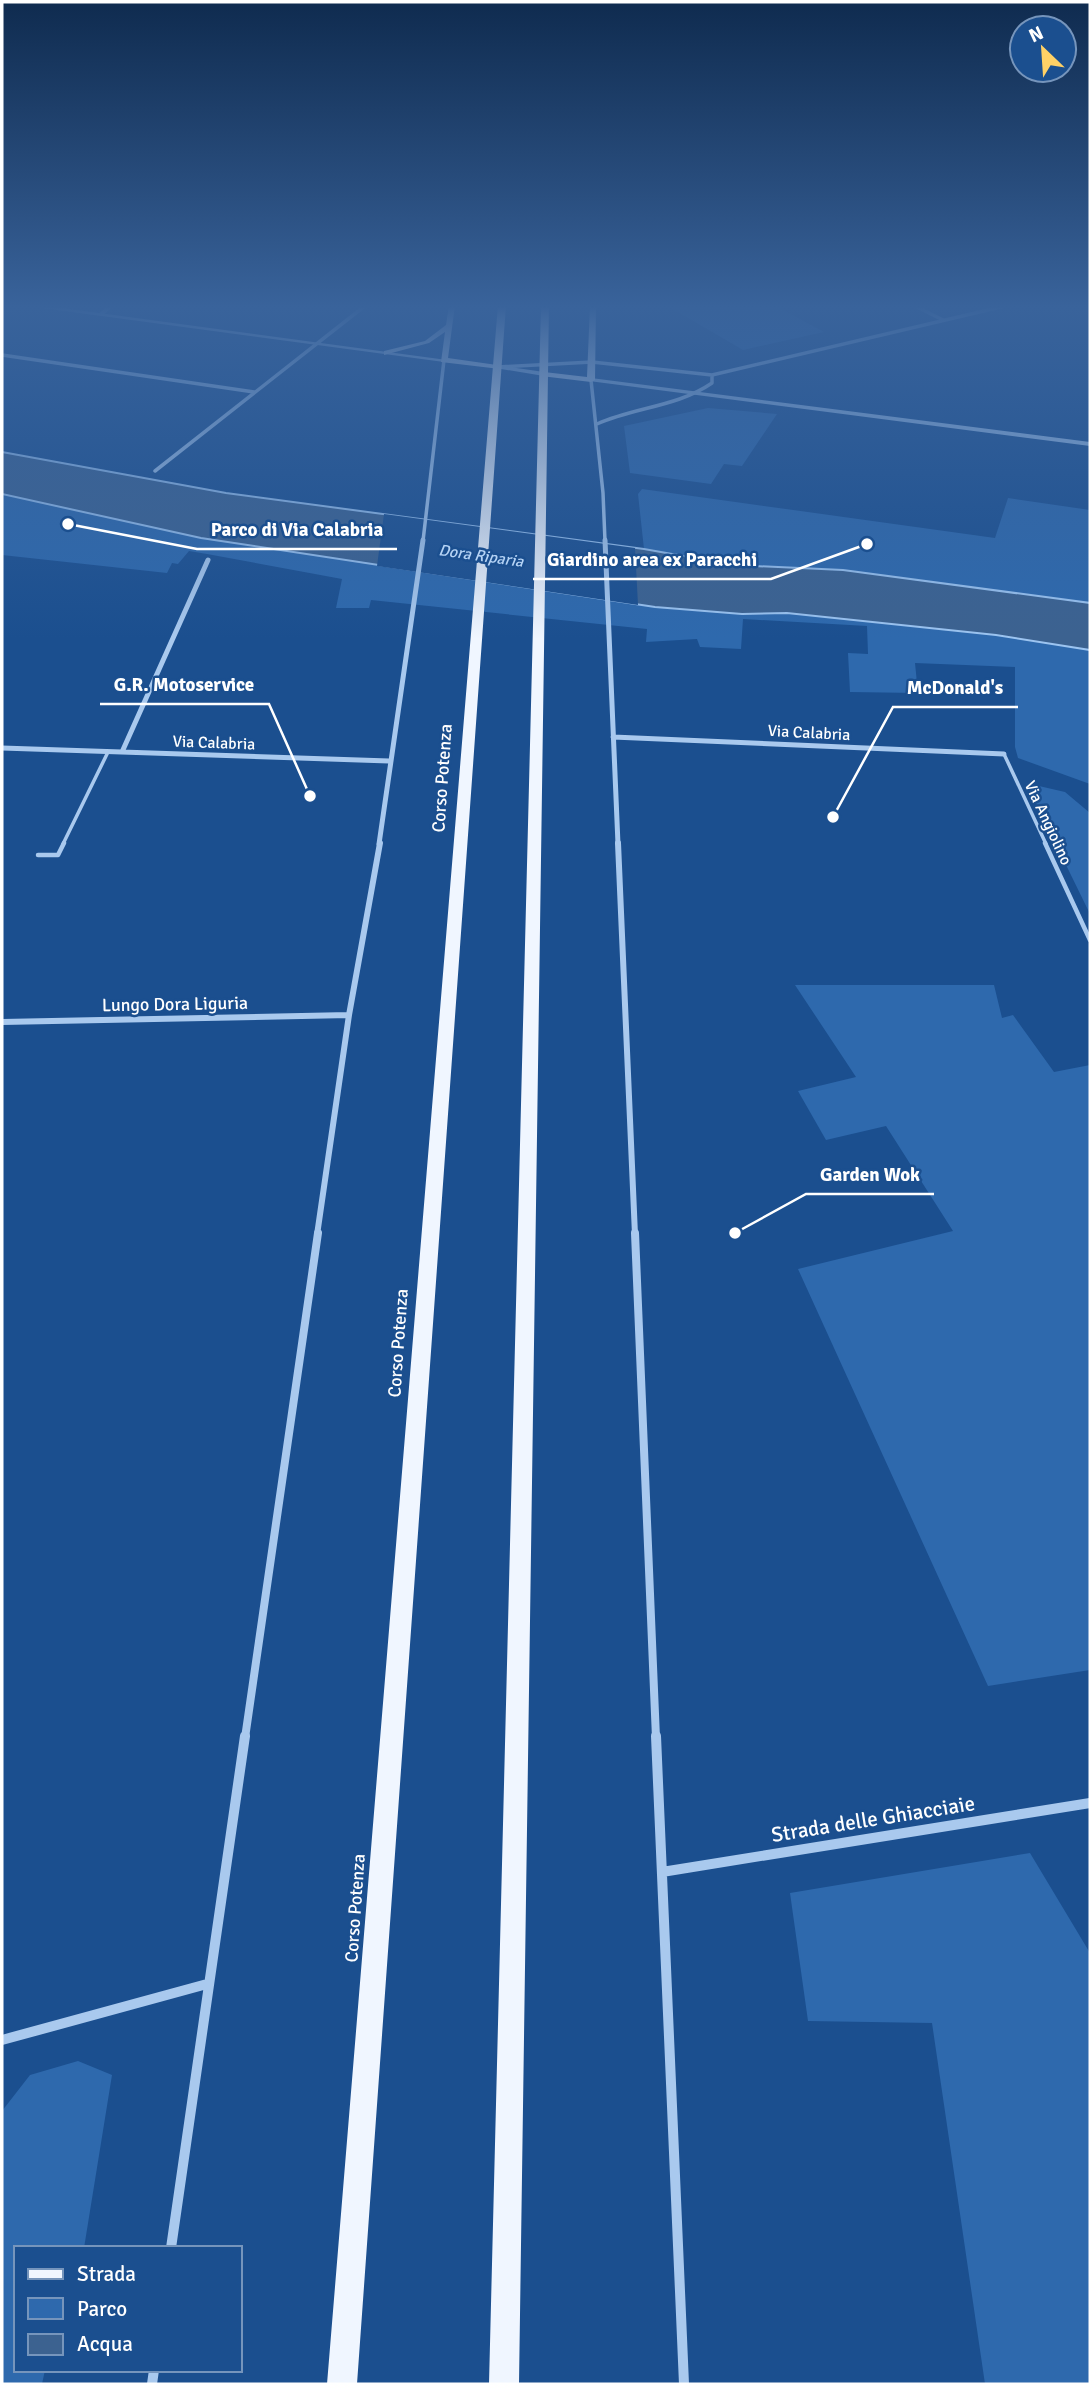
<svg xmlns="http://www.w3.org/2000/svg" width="1092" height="2386" viewBox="0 0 1092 2386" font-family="Signika,sans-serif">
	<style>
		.green { fill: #2e69ad }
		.water { fill: #3c6290; stroke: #9cc4f0; stroke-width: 2 }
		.pier { fill: #1b4f8f }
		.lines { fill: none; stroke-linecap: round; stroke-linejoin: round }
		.service-far1 { stroke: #a9c9ee; stroke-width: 3.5 }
		.service { stroke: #a9c9ee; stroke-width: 4.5 }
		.minor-far4 { stroke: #a9c9ee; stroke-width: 3.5 }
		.minor-far3 { stroke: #a9c9ee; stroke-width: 5 }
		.minor-far2 { stroke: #a9c9ee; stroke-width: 6 }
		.minor-far1 { stroke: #a9c9ee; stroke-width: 8 }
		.minor { stroke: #a9c9ee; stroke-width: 10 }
		.tertiary { fill: #a9c9ee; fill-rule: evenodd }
		.secondary { fill: #d6e6fa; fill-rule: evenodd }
		.primary { fill: #f0f6ff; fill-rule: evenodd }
		.labels { text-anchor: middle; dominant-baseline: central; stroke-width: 5; stroke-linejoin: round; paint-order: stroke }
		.far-water-label { font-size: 16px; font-style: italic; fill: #b5d3f5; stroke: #1b4f8f }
		.far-street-label { font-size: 16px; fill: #fff; stroke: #1b4f8f }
		.street-label { font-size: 18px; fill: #fff; stroke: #1b4f8f }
		.near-street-label { font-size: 21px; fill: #fff; stroke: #1b4f8f }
		.leader { fill: none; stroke: #fff; stroke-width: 2.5 }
		.callout-dot { fill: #fff; stroke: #1b4f8f; stroke-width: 2.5 }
		.callout-label { font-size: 19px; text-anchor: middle; font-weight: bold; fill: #fff; stroke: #1b4f8f; stroke-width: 5; stroke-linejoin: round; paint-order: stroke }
	</style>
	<rect width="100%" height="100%" fill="#1b4f8f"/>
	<!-- green -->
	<path class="green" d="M 666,305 L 774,305 L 824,332 L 743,350 Z
		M 708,408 L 777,414 L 742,466 L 724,464 L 711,484 L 630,473 L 624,426 Z
		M 642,489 L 995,538 L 1008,498 L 1090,510 L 1090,603 L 843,570 L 734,565 L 644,549 L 638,494 Z
		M 2,494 L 201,538 L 655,607 L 742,614 L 787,613 L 996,635 L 1090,650 L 1090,784 L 1018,758 L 1015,747 L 1015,667 L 915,663 L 918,693 L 850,692 L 848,653 L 868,654 L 867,626 L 743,619 L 741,649 L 700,647 L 697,639 L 646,642 L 647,629 L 371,600 L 369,608 L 336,608 L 342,579 L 207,554 L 189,551 L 178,564 L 172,563 L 167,573 L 2,555 Z
		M 1026,783 L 1065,792 L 1090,813 L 1090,914 Z
		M 795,985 L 994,985 L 1002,1018 L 1013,1015 L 1054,1072 L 1090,1065 L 1090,1670 L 988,1686 L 798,1269 L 953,1231 L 886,1126 L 826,1140 L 798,1091 L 856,1077 Z
		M 1030,1853 L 1090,1953 L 1090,2384 L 985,2384 L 932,2023 L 808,2021 L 790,1893 Z
		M 78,2061 L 112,2075 L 84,2248 L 16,2248 L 16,2370 L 45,2370 L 42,2384 L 2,2384 L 2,2111 L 30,2075 Z"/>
	<!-- water -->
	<path class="water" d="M 2,452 L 226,493 L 644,549 L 734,565 L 843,570 L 1090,603 L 1090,650 L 996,635 L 787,613 L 742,614 L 655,607 L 201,538 L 2,494 Z"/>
	<!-- pier -->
	<path class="pier" d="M 384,514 L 635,548 L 638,605 L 377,566 Z"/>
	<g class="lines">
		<!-- service-far1 -->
		<path class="service-far1" d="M 1004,754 L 1046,844
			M 63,844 L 108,752"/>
		<!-- service -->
		<path class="service" d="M 1045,843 L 1090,940
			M 38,855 L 58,855 L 64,843"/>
		<!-- minor-far4 -->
		<path class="minor-far4" d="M 913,305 L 943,320
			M 101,314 L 113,305
			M 2,355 L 254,392
			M 498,367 L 592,362 L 712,375 L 1009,305
			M 591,380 L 603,493 L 605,541
			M 597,424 C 635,407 677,407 712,383 L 712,375
			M 155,471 L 366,305
			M 423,541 L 444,360"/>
		<!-- minor-far3 -->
		<path class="minor-far3" d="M 605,540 L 618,844
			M 613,737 L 1004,754
			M 2,748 L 389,761
			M 122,752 L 208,560
			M 379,844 L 423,540"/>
		<!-- minor-far2 -->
		<path class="minor-far2" d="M 618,843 L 635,1235
			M 2,1022 L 349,1015
			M 317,1235 L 349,1015 L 380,843"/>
		<!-- minor-far1 -->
		<path class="minor-far1" d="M 635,1233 L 656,1738
			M 245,1738 L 318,1233"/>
		<!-- minor -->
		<path class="minor" d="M 656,1736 L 684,2384
			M 662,1872 L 1090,1803
			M 2,2040 L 207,1984
			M 171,2248 L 245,1736
			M 152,2384 L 154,2370"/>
		<!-- tertiary -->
		<path class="tertiary" d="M 20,305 L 40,305 L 447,360 L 444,362 Z
			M 497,365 L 544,372 L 547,374 L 544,376 L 495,368 Z
			M 591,378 L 1090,442 L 1090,446 L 589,381 L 588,380 Z"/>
		<!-- secondary -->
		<path class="secondary" d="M 449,305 L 455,305 L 448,358 L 497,365 L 500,369 L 441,362 L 445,332 L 429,343 L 384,355 L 384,351 L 425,341 L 446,325 Z
			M 590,305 L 596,305 L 595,380 L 591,382 L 541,376 L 544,372 L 587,377 Z"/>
		<!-- primary -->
		<path class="primary" d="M 498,305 L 506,305 L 357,2384 L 327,2384 Z
			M 541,305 L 549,305 L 519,2384 L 489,2384 Z"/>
	</g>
	<!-- sky -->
	<linearGradient id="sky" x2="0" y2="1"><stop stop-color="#0f2b4f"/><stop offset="0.48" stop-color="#39639b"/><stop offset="1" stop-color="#39639b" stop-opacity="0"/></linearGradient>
	<rect width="1092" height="639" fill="url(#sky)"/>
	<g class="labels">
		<!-- far-water labels -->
		<g class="far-water-label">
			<text transform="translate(481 556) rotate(8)">Dora Riparia</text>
		</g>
		<!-- far-street labels -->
		<g class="far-street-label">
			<text transform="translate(809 733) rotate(3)">Via Calabria</text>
			<text transform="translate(214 743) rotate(2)">Via Calabria</text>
			<text transform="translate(1048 823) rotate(65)">Via Angiolino</text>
		</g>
		<!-- street labels -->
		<g class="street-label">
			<text transform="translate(442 778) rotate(-86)">Corso Potenza</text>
			<text transform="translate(175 1004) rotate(-1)">Lungo Dora Liguria</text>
			<text transform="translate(398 1343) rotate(-86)">Corso Potenza</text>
			<text transform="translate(355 1908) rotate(-86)">Corso Potenza</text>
		</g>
		<!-- near-street labels -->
		<g class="near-street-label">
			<text transform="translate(873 1819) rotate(-9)">Strada delle Ghiacciaie</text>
		</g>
	</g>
	<!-- callouts -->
	<path class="leader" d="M68 524L197 549H397M867 544L771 579H533M310 796L269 704H100M833 817L893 707H1018M735 1233L806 1194H934"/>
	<g class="callout-dot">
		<circle cx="68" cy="524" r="7"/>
		<circle cx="867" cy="544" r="7"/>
		<circle cx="310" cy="796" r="7"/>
		<circle cx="833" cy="817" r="7"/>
		<circle cx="735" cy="1233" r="7"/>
	</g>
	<g class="callout-label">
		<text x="297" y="536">Parco di Via Calabria</text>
		<text x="652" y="566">Giardino area ex Paracchi</text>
		<text x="184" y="691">G.R. Motoservice</text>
		<text x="955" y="694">McDonald's</text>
		<text x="870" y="1181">Garden Wok</text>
	</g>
	<!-- border -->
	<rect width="1092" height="2386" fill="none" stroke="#ffffff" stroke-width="7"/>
	<!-- legend -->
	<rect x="14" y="2246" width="228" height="126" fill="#1b4f8f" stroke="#7695bc" stroke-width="2"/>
	<rect x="28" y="2269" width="35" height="10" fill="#f0f6ff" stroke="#7695bc" stroke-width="2"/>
	<text x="77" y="2281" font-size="21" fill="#ffffff">Strada</text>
	<rect x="28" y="2298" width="35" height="21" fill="#2e69ad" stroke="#7695bc" stroke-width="2"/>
	<text x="77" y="2316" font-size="21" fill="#ffffff">Parco</text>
	<rect x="28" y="2334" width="35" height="21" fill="#3c6290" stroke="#7695bc" stroke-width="2"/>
	<text x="77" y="2351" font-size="21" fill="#ffffff">Acqua</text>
	<!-- north arrow -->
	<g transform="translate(1043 49) rotate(335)"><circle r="33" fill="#1b4f8f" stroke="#7695bc" stroke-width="2"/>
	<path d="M0-5L12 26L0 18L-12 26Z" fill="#ffd166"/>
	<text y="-10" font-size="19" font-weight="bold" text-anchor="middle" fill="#ffffff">N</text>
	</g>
</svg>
